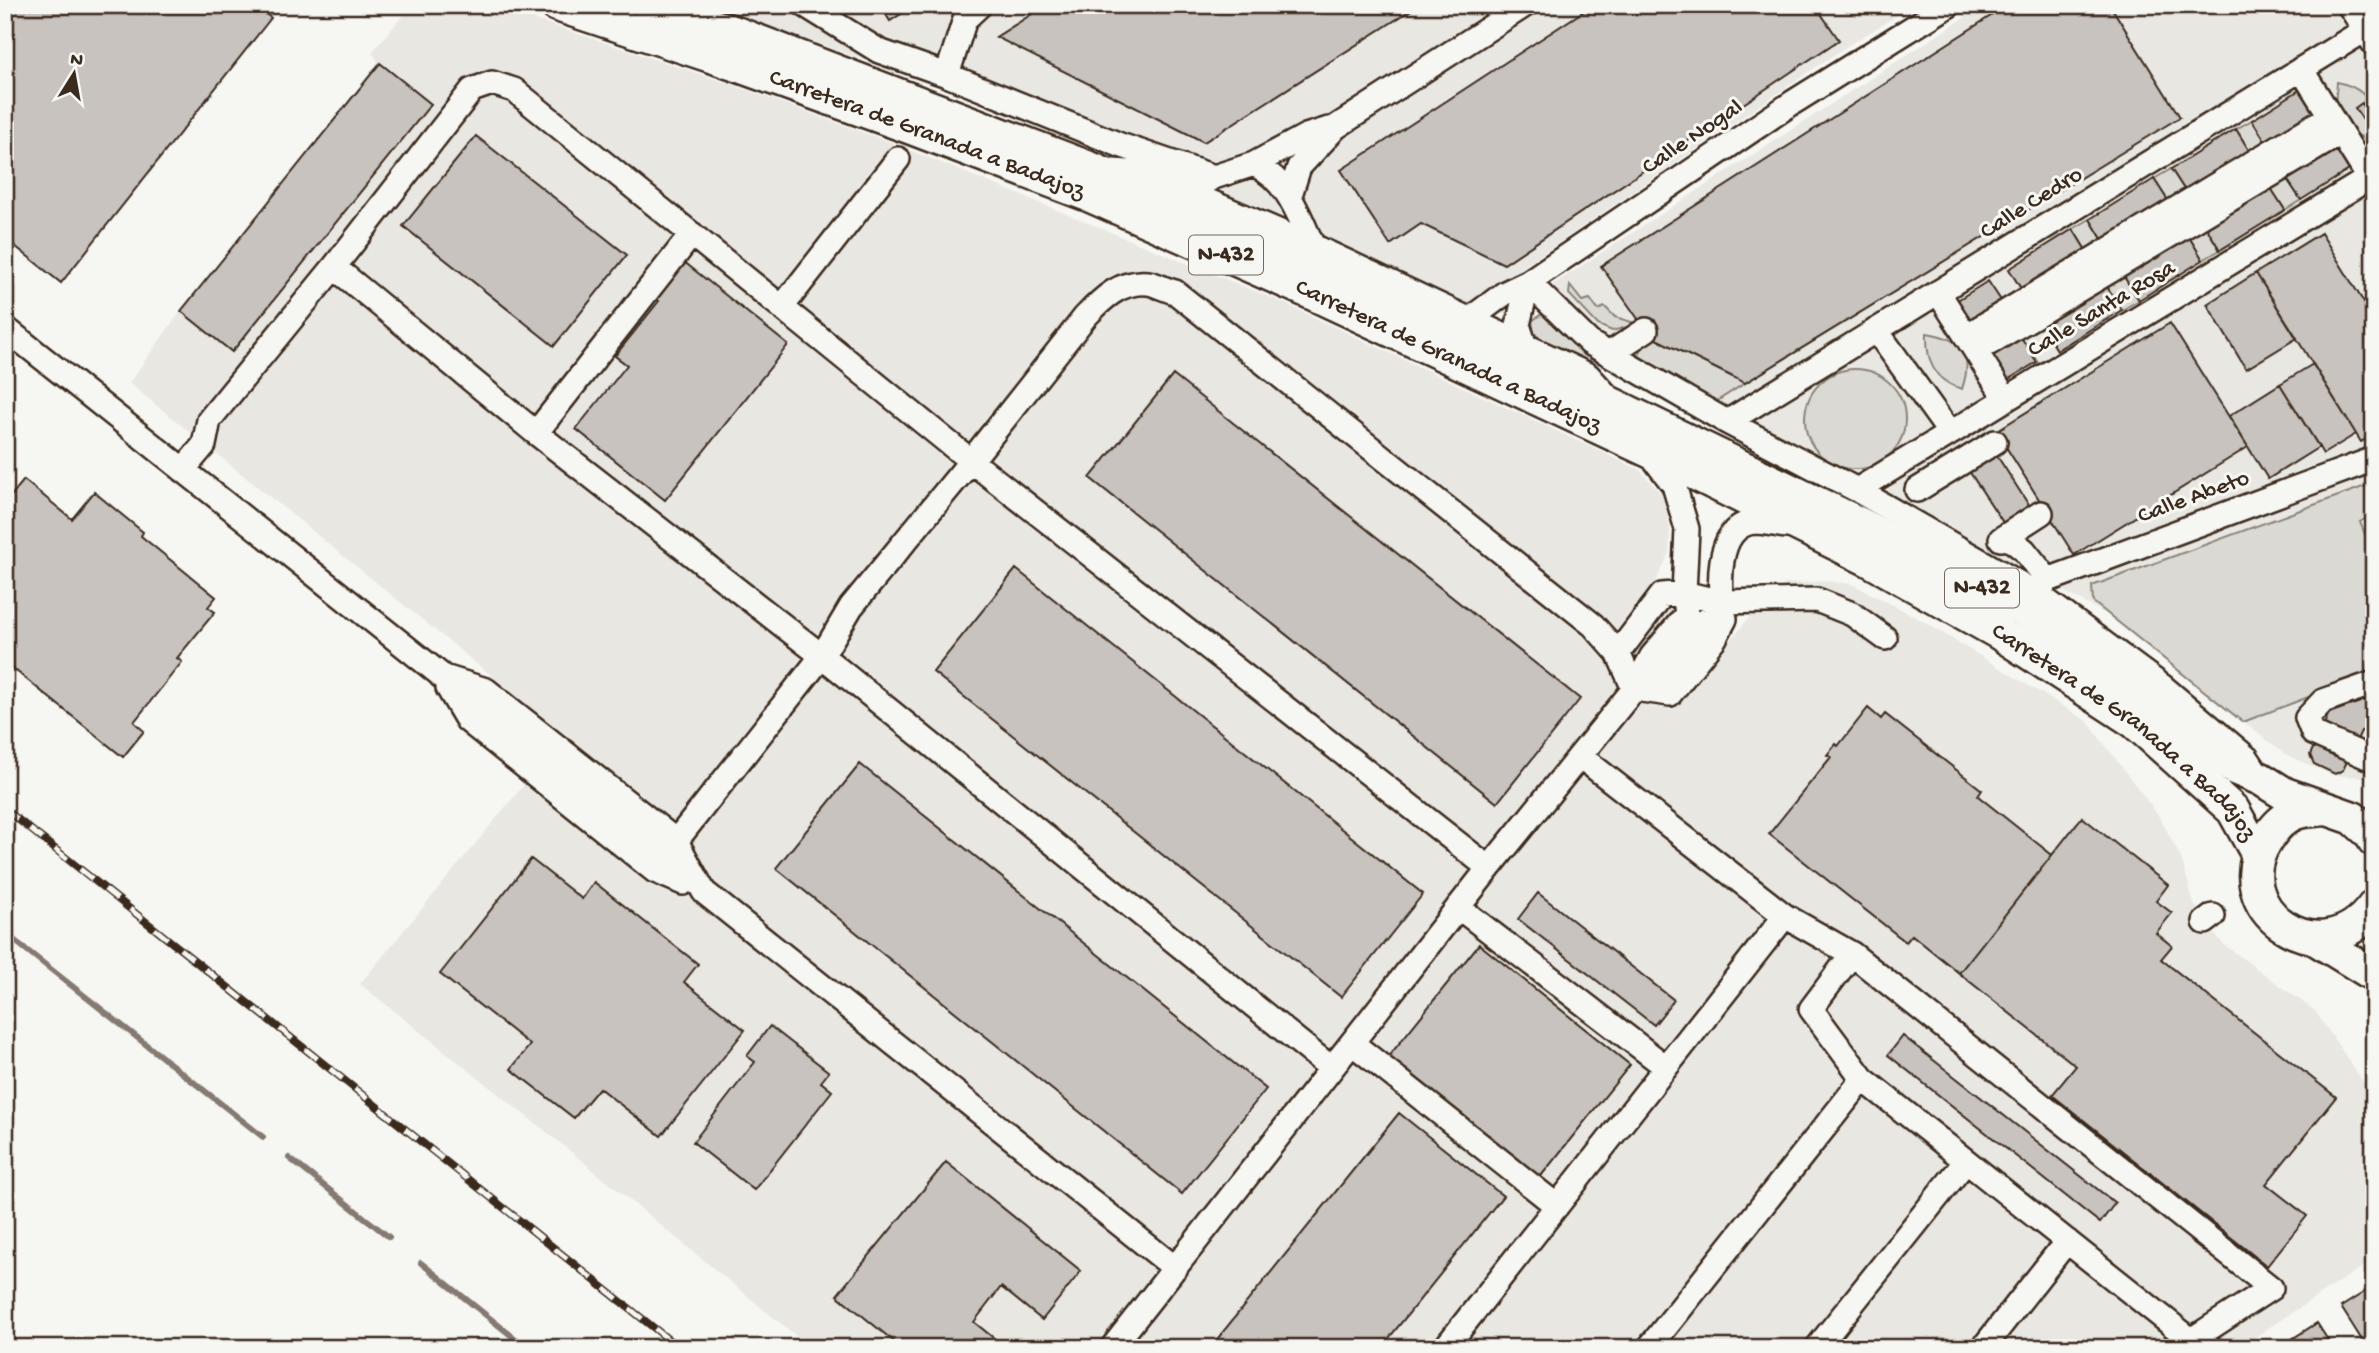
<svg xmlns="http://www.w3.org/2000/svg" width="2379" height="1353" viewBox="0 0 2379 1353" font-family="'Gochi Hand',sans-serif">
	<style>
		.built { fill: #e8e7e2 }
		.green { fill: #dad9d3; stroke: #8a8278; stroke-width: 2 }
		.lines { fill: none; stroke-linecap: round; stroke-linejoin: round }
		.stream { stroke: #857a71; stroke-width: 6 }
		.building { fill: #c8c3be; stroke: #3b2a1e; stroke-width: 2 }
		.minor-casing { stroke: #3b2a1e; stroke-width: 28 }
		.highway-casing { stroke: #3b2a1e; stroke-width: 37 }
		.minor { stroke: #f6f6f2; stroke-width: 23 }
		.highway { stroke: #f6f6f2; stroke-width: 32 }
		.rail-casing { stroke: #3b2a1e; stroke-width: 8 }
		.rail { stroke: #f6f6f2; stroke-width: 5; stroke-dasharray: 16; stroke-linecap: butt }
		.labels { text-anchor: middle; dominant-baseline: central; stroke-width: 6; stroke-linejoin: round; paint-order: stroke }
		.shield { fill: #f6f6f2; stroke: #73675e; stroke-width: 2 }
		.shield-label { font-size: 23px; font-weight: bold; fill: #3b2a1e }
		.street-label { font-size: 24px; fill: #3b2a1e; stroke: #f6f6f2 }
	</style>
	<rect width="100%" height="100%" fill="#f6f6f2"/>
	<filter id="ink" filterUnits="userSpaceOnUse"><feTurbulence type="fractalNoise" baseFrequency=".0143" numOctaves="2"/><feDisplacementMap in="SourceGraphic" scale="14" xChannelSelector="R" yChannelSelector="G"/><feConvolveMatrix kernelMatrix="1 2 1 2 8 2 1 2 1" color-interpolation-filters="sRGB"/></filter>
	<g filter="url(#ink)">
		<!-- built -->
		<path class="built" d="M 412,5 L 490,5 L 730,84 L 895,144 L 1279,301 L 1640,470 L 1663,496 L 1670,526 L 1669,553 L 1653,588 L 1726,646 L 1769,594 L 1786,584 L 1822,581 L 1852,584 L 1916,617 L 2087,721 L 2160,818 L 2181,858 L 2194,904 L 2205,922 L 2223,944 L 2315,1011 L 2374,1098 L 2374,1259 L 2238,1348 L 811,1348 L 559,1142 L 360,984 L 565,735 L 129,383 L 181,311 L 380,64 L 372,52 Z
			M 706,5 L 1914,5 L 1838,52 L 1513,274 L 1469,308 L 1044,122 Z
			M 1984,5 L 2374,5 L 2374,515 L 2110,616 L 1635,365 L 1592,332 L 1552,285 Z
			M 2374,672 L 2374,778 L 2332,775 L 2285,754 L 2243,722 Z"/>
		<!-- green -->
		<path class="green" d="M 2337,82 C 2369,89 2379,108 2372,141 L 2354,134 L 2335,104 Z
			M 2252,120 L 2269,147 L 2253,157 L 2236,129 Z
			M 2171,169 L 2189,197 L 2172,207 L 2154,179 Z
			M 2283,173 L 2301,200 L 2285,210 L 2267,182 Z
			M 2090,219 L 2107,247 L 2090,257 L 2073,229 Z
			M 2203,222 L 2220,250 L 2203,260 L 2186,232 Z
			M 2121,272 L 2139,300 L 2122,310 L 2104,282 Z
			M 1570,286 L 1582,301 L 1590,299 L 1598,310 L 1605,307 L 1615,317 L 1638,324 L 1612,331 L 1598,325 L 1569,294 Z
			M 1540,315 L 1548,316 L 1565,335 L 1592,356 L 1589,363 L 1540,339 L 1534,333 L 1532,321 Z
			M 1927,333 C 1963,339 1974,353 1962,389 C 1934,381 1926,361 1927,333 Z
			M 1650,336 L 1745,383 L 1717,401 L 1670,377 L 1639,356 L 1640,349 Z
			M1805 419a50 50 0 1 1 100 0a50 50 0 1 1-100 0Z
			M 2374,483 L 2374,514 L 2360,522 L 2374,556 L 2374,672 L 2243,722 L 2093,602 L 2092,586 Z"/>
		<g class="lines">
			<!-- stream -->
			<path class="stream" d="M 5,933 L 263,1137
				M 289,1158 L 389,1237
				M 421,1263 L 527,1348"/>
		</g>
		<!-- building -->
		<path class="building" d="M 5,5 L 254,5 L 271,18 L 61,283 L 5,238 Z
			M 880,5 L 915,5 L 890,21 Z
			M 1046,5 L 1419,5 L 1204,142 L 996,37 Z
			M 1593,5 L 1815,5 L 1839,40 L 1504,264 L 1421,224 L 1390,245 L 1341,170 Z
			M 2008,5 L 2110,5 L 2180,117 L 1745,383 L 1650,336 L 1601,266 Z
			M 380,63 L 431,104 L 232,352 L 181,311 Z
			M 2301,89 L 2318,117 L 2269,147 L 2252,120 Z
			M 2362,103 L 2372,119 L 2365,123 L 2355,108 Z
			M 2236,129 L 2253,157 L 2189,197 L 2171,169 Z
			M 476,136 L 627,255 L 554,346 L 403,226 Z
			M 2332,142 L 2349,170 L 2301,200 L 2283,173 Z
			M 2154,179 L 2172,207 L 2107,247 L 2090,219 Z
			M 2267,182 L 2285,210 L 2220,250 L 2203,222 Z
			M 2374,204 L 2374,221 L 2367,209 Z
			M 2073,229 L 2090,257 L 2026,297 L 2009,269 Z
			M 2186,232 L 2203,260 L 2139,300 L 2121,272 Z
			M 2321,233 L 2374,319 L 2374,435 L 2361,442 L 2256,273 Z
			M 683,261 L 788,345 L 665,500 L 576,429 L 627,365 L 615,356 L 659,301 L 654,297 Z
			M 2256,273 L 2297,338 L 2246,369 L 2207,304 Z
			M 1988,281 L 2006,308 L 1973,328 L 1956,301 Z
			M 2104,282 L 2122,310 L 2057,350 L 2040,322 Z
			M 2170,323 L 2248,447 L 2074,555 L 1996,431 Z
			M 2019,334 L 2037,362 L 2004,382 L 1987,354 Z
			M 2313,364 L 2356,434 L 2323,454 L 2280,384 Z
			M 1173,375 L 1580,699 L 1497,803 L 1090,478 Z
			M 2280,384 L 2319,447 L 2268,479 L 2229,416 Z
			M 1992,448 L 2032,510 L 2006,527 L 1965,465 Z
			M 24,480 L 72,519 L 94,492 L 143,532 L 141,536 L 216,597 L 208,607 L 215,612 L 177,658 L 182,662 L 134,722 L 144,731 L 123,757 L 5,662 L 5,503 Z
			M 1016,569 L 1423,894 L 1341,997 L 933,672 Z
			M 2374,697 L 2374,727 L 2361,731 L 2343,770 L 2335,774 L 2314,764 L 2310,755 L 2329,713 Z
			M 1868,708 L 1881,719 L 1885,714 L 1982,790 L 1978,796 L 2052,855 L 1959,973 L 1912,935 L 1906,942 L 1769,834 L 1831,757 L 1827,755 L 1836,744 L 1838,746 Z
			M 860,764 L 1266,1089 L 1182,1194 L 776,868 Z
			M 2082,817 L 2168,885 L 2156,901 L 2172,913 L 2156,933 L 2172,946 L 2161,959 L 2336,1097 L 2266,1184 L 2307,1216 L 2267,1266 L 2052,1095 L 2076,1066 L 1959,973 Z
			M 531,859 L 582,899 L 594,882 L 698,964 L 684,982 L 745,1030 L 661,1136 L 599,1088 L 574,1118 L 511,1069 L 530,1045 L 440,974 Z
			M 1538,893 L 1674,1000 L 1654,1025 L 1518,919 Z
			M 1479,944 L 1630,1065 L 1537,1181 L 1385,1061 Z
			M 770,1026 L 829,1072 L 821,1082 L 832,1091 L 754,1190 L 693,1142 L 755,1062 L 747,1056 Z
			M 1903,1036 L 2115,1203 L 2100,1223 L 1888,1055 Z
			M 1399,1113 L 1503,1196 L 1381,1348 L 1210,1348 Z
			M 946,1162 L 1081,1271 L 1042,1320 L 1001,1287 L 974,1322 L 1006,1348 L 902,1348 L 837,1295 Z
			M 2374,1286 L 2374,1348 L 2367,1348 L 2341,1307 Z
			M 2317,1323 L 2333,1348 L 2278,1348 Z"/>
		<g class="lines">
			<defs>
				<path id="minor" d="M 805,5 L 879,51 L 947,75 L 1120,145 L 1214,177
					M 2349,5 L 2374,44
					M 2301,69 L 2369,178
					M 947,75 L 965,19 L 980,5
					M 1254,164 L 1306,136 L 1329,129
					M 1113,171 L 1143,173 L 1313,246 L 1588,375 L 1609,398
					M 1201,184 L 1214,177 L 1254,164 C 1289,182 1297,212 1313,246
					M 1290,195 L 1299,167 L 1336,127 L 1525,5
					M 334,267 L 472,90 L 492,83 L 514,90 L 971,461 L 1489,868
					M 1528,282 L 1590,343 L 1727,422 L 1857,490 L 2036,593 L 2162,686 L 2247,758 L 2261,779
					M 1938,292 L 2006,399
					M 782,307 L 898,159
					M 1470,319 L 1505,293 L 1528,282 L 1792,103 L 1949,5
					M 5,328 L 461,691 L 644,839 L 692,881
					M 1876,330 L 1950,433
					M 1966,336 L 2330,116
					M 1524,343 L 1518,325 L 1528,282
					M 1976,351 L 2341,133
					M 1609,354 L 1646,330
					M 1727,422 L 2365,30
					M 536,433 L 692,234
					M 183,470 L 204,445 L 209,420 L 334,267 L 536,433 L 822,656 L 1331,1068
					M 1857,490 L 2374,175
					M 1917,490 L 1995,442
					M 2006,536 L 2024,550 L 2048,580
					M 2001,539 L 2041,513
					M 2036,593 L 2048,580 L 2374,459
					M 1618,653 L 1662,595 L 1684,593 L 1721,602 L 1817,600 L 1852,614 L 1885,638
					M 441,676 L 486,690 L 676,841 L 704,892 L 1175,1268
					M 1659,683 L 1721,602
					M 2374,683 L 2323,701 L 2307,718 L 2313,733 L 2374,760
					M 448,688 L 467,720 L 655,871 L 683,883
					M 1634,689 L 1670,694 L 1715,638 L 1725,619 C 1718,591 1714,524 1755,522 C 1766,522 1778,525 1788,526
					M 1581,757 L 1785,916 L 1852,954 L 2271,1288 L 2179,1348
					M 676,841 L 822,656 L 851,607 L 971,461 L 1085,317 C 1102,299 1121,280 1148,283 C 1156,284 1166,290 1175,292 L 1593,625 L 1618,653 L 1634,689
					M 1458,907 L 1666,1067
					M 2205,922 L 2213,916
					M 1352,1043 L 1557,1206
					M 1863,1079 L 2191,1340
					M 1112,1348 L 1489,868 L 1634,689 L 1652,656 L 1687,614 L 1684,593 L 1687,529 L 1674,485 L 1651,455
					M 1445,1348 L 1785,916
					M 1649,1348 L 1863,1079 L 1811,1009 L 1852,954
					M 1817,1348 L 1966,1161
					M 1983,1348 L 2067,1241"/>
				<g id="highway">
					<path id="s1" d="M 557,5 L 717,58 L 909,127 L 1091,196 L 1305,290 L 1647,450 L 1871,561 L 1999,633 L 2135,722 L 2233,810 L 2257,853"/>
					<path d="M 648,5 L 736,33 L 1092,169 L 1369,289 L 1614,405 L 1862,525 L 2022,610 L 2147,700 L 2234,768 L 2261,779 L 2285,794 L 2353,818 L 2371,834 L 2374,840"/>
					<path d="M 2325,809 C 2317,810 2307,810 2299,812 C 2284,816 2275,827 2267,839 C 2221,908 2321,979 2374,906"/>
					<path d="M 2314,938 L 2374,975"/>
				</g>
			</defs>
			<!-- minor casing -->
			<use href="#minor" class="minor-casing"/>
			<!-- highway casing -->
			<use href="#highway" class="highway-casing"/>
			<!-- minor -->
			<use href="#minor" class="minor"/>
			<!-- highway -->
			<use href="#highway" class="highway"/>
			<defs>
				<path id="rail" d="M 5,809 L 679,1348"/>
			</defs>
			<!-- rail casing -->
			<use href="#rail" class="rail-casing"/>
			<!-- rail -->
			<use href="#rail" class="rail"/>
		</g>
	</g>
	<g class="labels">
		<!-- shield labels -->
		<g class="shield">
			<rect x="1189" y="235.5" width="74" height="39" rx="5"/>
			<rect x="1945" y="568.5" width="74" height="39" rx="5"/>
		</g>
		<g class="shield-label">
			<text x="1226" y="255">N-432</text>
			<text x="1982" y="588">N-432</text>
		</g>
		<!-- street labels -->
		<g class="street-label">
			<text stroke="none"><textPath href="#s1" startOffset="392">Carretera de Granada a Badajoz</textPath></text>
			<text transform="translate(1693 138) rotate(-34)">Calle Nogal</text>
			<text transform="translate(2032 204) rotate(-32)">Calle Cedro</text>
			<text transform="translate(2102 310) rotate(-31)">Calle Santa Rosa</text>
			<text stroke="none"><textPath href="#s1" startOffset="959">Carretera de Granada a Badajoz</textPath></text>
			<text transform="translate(2194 498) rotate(-20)">Calle Abeto</text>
			<text stroke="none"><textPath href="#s1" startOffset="1736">Carretera de Granada a Badajoz</textPath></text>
		</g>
	</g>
	<!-- margin -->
	<rect width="2379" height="1353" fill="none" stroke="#f6f6f2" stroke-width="28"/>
	<rect x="14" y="14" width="2351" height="1325" fill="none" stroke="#3b2a1e" stroke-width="2.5" filter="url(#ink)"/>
	<!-- north arrow -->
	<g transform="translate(74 74) rotate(11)" stroke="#f6f6f2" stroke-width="5" paint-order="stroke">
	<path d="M0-5L12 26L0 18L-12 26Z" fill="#3b2a1e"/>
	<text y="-10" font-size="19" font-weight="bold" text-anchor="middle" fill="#3b2a1e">N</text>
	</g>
</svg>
